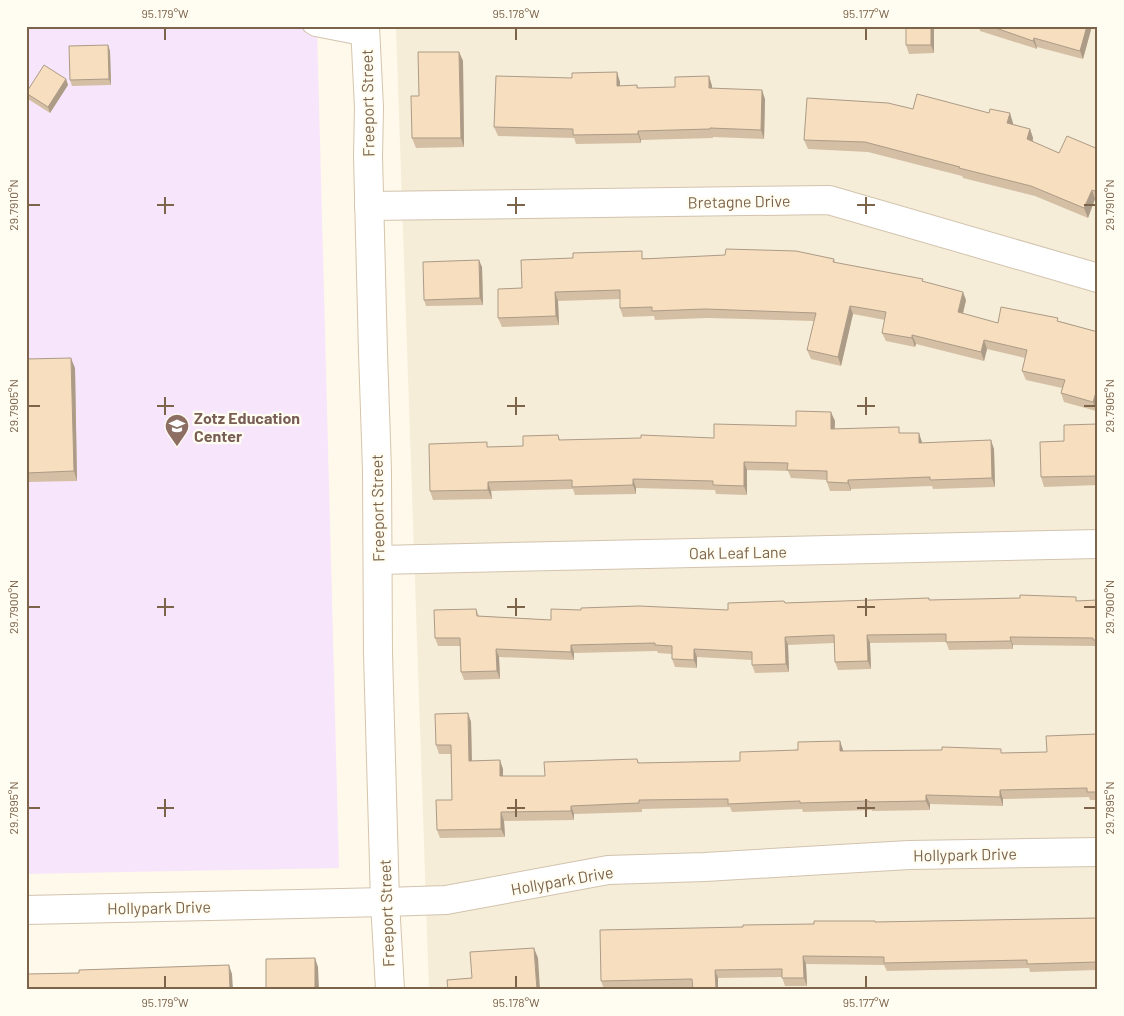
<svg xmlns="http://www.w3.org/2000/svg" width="1124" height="1016" viewBox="0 0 1124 1016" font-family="Barlow,sans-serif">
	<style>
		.residential { fill: #f6edd8 }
		.education { fill: #f7e6fb }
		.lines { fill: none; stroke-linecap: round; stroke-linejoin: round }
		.service-casing { stroke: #d2c3ae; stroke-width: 16 }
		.minor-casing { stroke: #d2c3ae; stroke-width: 30 }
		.tertiary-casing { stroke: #d2c3ae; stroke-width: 30 }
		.secondary-casing { stroke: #d6c5ab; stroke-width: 30 }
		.service { stroke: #fff; stroke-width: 14 }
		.minor { stroke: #fff; stroke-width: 28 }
		.tertiary { stroke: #fff; stroke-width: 28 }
		.secondary { stroke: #fff; stroke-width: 28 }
		.wall { fill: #d4bfa4 }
		.shaded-wall { fill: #ac9b86 }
		.building { fill: #f6debf; stroke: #ac9b86 }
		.ticks { fill: none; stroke: #7c644a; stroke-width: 2 }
		.labels { text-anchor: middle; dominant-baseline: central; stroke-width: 4.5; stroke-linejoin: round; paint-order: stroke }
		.street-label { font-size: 16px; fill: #7c644a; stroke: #fffcf2 }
		.education-label { font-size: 16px; font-weight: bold; fill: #785e54; stroke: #fffcf2; text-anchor: start }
		.neatline { fill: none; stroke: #7c644a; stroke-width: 2 }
		.ticks-label { font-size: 12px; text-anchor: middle; fill: #7c644a }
	</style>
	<rect width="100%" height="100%" fill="#fef9ea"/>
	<!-- residential -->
	<path class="residential" d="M 396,26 L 1098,26 L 1098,990 L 429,990 Z"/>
	<!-- education -->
	<path class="education" d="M 26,26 L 317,26 L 339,868 L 26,874 Z"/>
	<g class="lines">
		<defs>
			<path id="service" d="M 310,26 L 315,29 L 366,39"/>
			<path id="minor" d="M 369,206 L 829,200 L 1098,278
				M 378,560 L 1098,544
				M 385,902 L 446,900 L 608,870 L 705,867 L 909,855 L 1098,852"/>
			<path id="tertiary" d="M 26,910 L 385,902"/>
			<path id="secondary" d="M 365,26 L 369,108 L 368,156 L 373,352 L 377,470 L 378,653 L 385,902 L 390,990"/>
		</defs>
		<!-- service casing -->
		<use href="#service" class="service-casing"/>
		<!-- minor casing -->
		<use href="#minor" class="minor-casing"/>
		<!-- tertiary casing -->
		<use href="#tertiary" class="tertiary-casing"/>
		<!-- secondary casing -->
		<use href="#secondary" class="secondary-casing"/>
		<!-- service -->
		<use href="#service" class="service"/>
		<!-- minor -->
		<use href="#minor" class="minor"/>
		<!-- tertiary -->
		<use href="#tertiary" class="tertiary"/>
		<!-- secondary -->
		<use href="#secondary" class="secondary"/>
	</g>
	<!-- wall -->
	<path class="wall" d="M 934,26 L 934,53 L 909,54 L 906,45 Z
		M 979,26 L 1092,26 L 1083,59 L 1037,47 L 1037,49 L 980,31 Z
		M 108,45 L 110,51 L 111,85 L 72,86 L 70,80 Z
		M 459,52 L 463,61 L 464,147 L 416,148 L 412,138 L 419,96 Z
		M 709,76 L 712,86 L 712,88 L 765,99 L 764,139 L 713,137 L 713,138 L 641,140 L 641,143 L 576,144 L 574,138 L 498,136 L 494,127 L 572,78 L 620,82 L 620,86 L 637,85 L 638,88 L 675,87 Z
		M 66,79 L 68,85 L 50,113 L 28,99 L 26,92 Z
		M 913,109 L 1013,123 L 1013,124 L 1030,129 L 1033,138 L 1033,142 L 1059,153 L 1098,149 L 1098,200 L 1095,199 L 1088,218 L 1035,196 L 963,178 L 962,176 L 868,152 L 808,149 L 804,140 Z
		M 644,258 L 834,259 L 835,263 L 924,282 L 966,300 L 963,314 L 998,323 L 1059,321 L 1098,332 L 1096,411 L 1064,402 L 1061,393 L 1062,388 L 1026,380 L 1022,371 L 1025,358 L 987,349 L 984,361 L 916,344 L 915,347 L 886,341 L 882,333 L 885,320 L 853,314 L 841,366 L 811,359 L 807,350 L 814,321 L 708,318 L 655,320 L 654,316 L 623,317 L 620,308 L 620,299 L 558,301 L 559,325 L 502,327 L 498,318 L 522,288 Z
		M 482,267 L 483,305 L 426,306 L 424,300 Z
		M 26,359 L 75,368 L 77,481 L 26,482 Z
		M 835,421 L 835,429 L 901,433 L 922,442 L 922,443 L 994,449 L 995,487 L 933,489 L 932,486 L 851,489 L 851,491 L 830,491 L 827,482 L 827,480 L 791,478 L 788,471 L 747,470 L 747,495 L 716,494 L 715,490 L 636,488 L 636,494 L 575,495 L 573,489 L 491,491 L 492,499 L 433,500 L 430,491 L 489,447 L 523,446 L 558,435 L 560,440 L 714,438 Z
		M 1098,424 L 1098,485 L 1044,487 L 1041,477 L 1064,441 Z
		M 929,598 L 929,600 L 1078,601 L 1098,600 L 1098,648 L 1096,648 L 1095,646 L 1013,645 L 1013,649 L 949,650 L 946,642 L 870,643 L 871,669 L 838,670 L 835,662 L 834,643 L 788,645 L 789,672 L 755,673 L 752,665 L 752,660 L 697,657 L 697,668 L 675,667 L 672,659 L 672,654 L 658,653 L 657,651 L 574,653 L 574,660 L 499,657 L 500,679 L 464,680 L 461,672 L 460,646 L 438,646 L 435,638 L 476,609 L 479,616 L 551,620 L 581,610 L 728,610 L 784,601 L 785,603 Z
		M 468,713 L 471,722 L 472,761 L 503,769 L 503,776 L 545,776 L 637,759 L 639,763 L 740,761 L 840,741 L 843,751 L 1003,753 L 1047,752 L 1098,734 L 1098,800 L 1090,800 L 1089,797 L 1003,799 L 1003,806 L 930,804 L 930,810 L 872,811 L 872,810 L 803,812 L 802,809 L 732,812 L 730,807 L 642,809 L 642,812 L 574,814 L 574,820 L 504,821 L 505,837 L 440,838 L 437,830 L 452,800 L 451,754 L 439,754 L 436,745 Z
		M 1098,918 L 1098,970 L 1030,972 L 1029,968 L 887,971 L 884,965 L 806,964 L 807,986 L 785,986 L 782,977 L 718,978 L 718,990 L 693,990 L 693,987 L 604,989 L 601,981 L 743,927 L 876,922 Z"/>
	<!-- shaded-wall -->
	<path class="shaded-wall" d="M 931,26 L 934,26 L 934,53 L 931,45 Z
		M 1087,26 L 1092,26 L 1083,59 L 1080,51 Z
		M 1034,38 L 1037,47 L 1037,49 L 1033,41 Z
		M 108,45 L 110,51 L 111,85 L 109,79 Z
		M 459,52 L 463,61 L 464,147 L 461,138 Z
		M 617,72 L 620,82 L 620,95 L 617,86 Z
		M 709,76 L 712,86 L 712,97 L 709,88 Z
		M 66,79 L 68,85 L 50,113 L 48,107 Z
		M 762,90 L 765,99 L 764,139 L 761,130 Z
		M 1010,113 L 1013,123 L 1011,133 L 1007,123 Z
		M 1030,129 L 1033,138 L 1031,149 L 1027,139 Z
		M 638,131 L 641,140 L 641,143 L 638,134 Z
		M 1092,190 L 1095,199 L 1088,218 L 1084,208 Z
		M 479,260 L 482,267 L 483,305 L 480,298 Z
		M 555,292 L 558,301 L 559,325 L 556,316 Z
		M 963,292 L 966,300 L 961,321 L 958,312 Z
		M 850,306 L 853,314 L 841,366 L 838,357 Z
		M 912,335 L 916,344 L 915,347 L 912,338 Z
		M 984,340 L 987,349 L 984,361 L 981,352 Z
		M 71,358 L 75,368 L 77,481 L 74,471 Z
		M 1098,386 L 1098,406 L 1096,411 L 1093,402 Z
		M 831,412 L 835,421 L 834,438 L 831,429 Z
		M 919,433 L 922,442 L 922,451 L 919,443 Z
		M 991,440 L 994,449 L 995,487 L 992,478 Z
		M 744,462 L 747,470 L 747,495 L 744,486 Z
		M 633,479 L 636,488 L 636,494 L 633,485 Z
		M 848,480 L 851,489 L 851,491 L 848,483 Z
		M 488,482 L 491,491 L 492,499 L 488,490 Z
		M 867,635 L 870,643 L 871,669 L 868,661 Z
		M 785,637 L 788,645 L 789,672 L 786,664 Z
		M 1010,637 L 1013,645 L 1013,649 Z
		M 571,645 L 574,653 L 574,660 L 571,652 Z
		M 496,649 L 499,657 L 500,679 L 497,671 Z
		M 694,649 L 697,657 L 697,668 L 694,660 Z
		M 468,713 L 471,722 L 472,769 L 469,761 Z
		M 840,741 L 843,750 L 844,760 L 840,751 Z
		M 500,760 L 503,769 L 503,785 L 500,776 Z
		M 1000,790 L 1003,799 L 1003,806 L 1000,797 Z
		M 926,795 L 930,804 L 930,810 L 926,801 Z
		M 571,806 L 574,814 L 574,820 L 571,811 Z
		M 501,812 L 504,821 L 505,837 L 501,829 Z
		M 534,948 L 538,958 L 540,990 L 537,990 Z
		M 803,956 L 806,964 L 807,986 L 804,978 Z
		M 315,958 L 318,967 L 319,990 L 315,990 Z
		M 229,965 L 232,974 L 233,990 L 230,990 Z
		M 715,970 L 718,978 L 718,990 L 716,990 Z"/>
	<!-- building -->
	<path class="building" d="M 906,26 L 931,26 L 931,45 L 906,45 Z
		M 990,26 L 1087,26 L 1080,51 L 1034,38 L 1033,41 Z
		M 108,45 L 109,79 L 70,80 L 69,46 Z
		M 418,52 L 459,52 L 461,138 L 412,138 L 411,96 L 419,96 Z
		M 44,65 L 66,79 L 48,107 L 26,93 Z
		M 617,72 L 617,86 L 637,85 L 637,88 L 675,87 L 675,77 L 709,76 L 709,88 L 762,90 L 761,130 L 710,128 L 710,129 L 638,131 L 638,134 L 573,135 L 573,129 L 494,127 L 496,76 L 572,78 L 572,73 Z
		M 917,94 L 989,113 L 990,109 L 1010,113 L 1007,123 L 1030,129 L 1027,139 L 1059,153 L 1067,136 L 1098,149 L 1098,192 L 1092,190 L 1084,208 L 1031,186 L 959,168 L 960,167 L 865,142 L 804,140 L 807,98 L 888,103 L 913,109 Z
		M 726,249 L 796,251 L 834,259 L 833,262 L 923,279 L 922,281 L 963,292 L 958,312 L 998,323 L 1001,307 L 1058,318 L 1057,321 L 1098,332 L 1098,386 L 1093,402 L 1061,393 L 1065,380 L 1022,371 L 1027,350 L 984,340 L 981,352 L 912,335 L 912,338 L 882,333 L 886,312 L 850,306 L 838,357 L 807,350 L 816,313 L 705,309 L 652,311 L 652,307 L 620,308 L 620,290 L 555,292 L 556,316 L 498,318 L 498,289 L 522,288 L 521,260 L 573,258 L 573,253 L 642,251 L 642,259 L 725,255 Z
		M 479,260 L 480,298 L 424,300 L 423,262 Z
		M 71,358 L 74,471 L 26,473 L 26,359 Z
		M 796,411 L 831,412 L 831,429 L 899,427 L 899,433 L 919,433 L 919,443 L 991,440 L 992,478 L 930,480 L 930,477 L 848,480 L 848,483 L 827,482 L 827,471 L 787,470 L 788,463 L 744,462 L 744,486 L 713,485 L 713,481 L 633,479 L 633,485 L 572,487 L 572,480 L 488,482 L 488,490 L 430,491 L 429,444 L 487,442 L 487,447 L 523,446 L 523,436 L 558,435 L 559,440 L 641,438 L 641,435 L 714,438 L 714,424 L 796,426 Z
		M 1098,424 L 1098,476 L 1041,477 L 1040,442 L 1064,441 L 1064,425 Z
		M 1020,595 L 1076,597 L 1076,601 L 1098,600 L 1098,640 L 1093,640 L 1093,638 L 1010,637 L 1011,641 L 946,642 L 946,634 L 867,635 L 868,661 L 835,662 L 834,635 L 785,637 L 786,664 L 752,665 L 752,652 L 694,649 L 694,660 L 672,659 L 672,646 L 655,645 L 655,643 L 571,645 L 571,652 L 496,649 L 497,671 L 461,672 L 460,638 L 435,638 L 434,610 L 476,609 L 477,616 L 551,620 L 551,609 L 581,610 L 581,608 L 639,606 L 728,610 L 728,603 L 784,601 L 785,603 L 929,598 L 929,600 L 1020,598 Z
		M 468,713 L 469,761 L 500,760 L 500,776 L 545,776 L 544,762 L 637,759 L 638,763 L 740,761 L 740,752 L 798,750 L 798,742 L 840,741 L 840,751 L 942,750 L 942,747 L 1001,749 L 1001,753 L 1047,752 L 1046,736 L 1098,734 L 1098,792 L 1087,792 L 1087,788 L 1000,790 L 1000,797 L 926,795 L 926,801 L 869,802 L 869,801 L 800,803 L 800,801 L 728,804 L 728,799 L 639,800 L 639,803 L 571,806 L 571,811 L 501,812 L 501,829 L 437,830 L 436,800 L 452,800 L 451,745 L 436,745 L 435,714 Z
		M 1098,918 L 1098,962 L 1027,964 L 1027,960 L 884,963 L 884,957 L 803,956 L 804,978 L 782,978 L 782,969 L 715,970 L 716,990 L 693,990 L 692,979 L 601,981 L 600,930 L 743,927 L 743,925 L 814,924 L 814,921 L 875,921 L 875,922 Z
		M 534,948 L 537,990 L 448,990 L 447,980 L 472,978 L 470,952 Z
		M 315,958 L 315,990 L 266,990 L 266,959 Z
		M 229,965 L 230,990 L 26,990 L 26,974 L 79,973 L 79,970 Z"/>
	<!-- ticks -->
	<path class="ticks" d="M 165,28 L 165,40M 516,28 L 516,40M 866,28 L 866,40M 165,197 L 165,214M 516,197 L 516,214M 866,197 L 866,214M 28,205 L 40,205M 157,205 L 174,205M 507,205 L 525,205M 857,205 L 875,205M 1084,205 L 1096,205M 165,397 L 165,415M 516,397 L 516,415M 866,397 L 866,415M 28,406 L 40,406M 157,406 L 174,406M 507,406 L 525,406M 857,406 L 875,406M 1084,406 L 1096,406M 165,598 L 165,616M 516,598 L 516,616M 866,598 L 866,616M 28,607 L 40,607M 157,607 L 174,607M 507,607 L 525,607M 857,607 L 875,607M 1084,607 L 1096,607M 165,799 L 165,817M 516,799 L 516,817M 866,799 L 866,817M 28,808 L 40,808M 157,808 L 174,808M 507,808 L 525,808M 857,808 L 875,808M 1084,808 L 1096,808M 165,976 L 165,988M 516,976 L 516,988M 866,976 L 866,988"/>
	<!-- icons -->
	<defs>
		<symbol id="school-pin" viewBox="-11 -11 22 30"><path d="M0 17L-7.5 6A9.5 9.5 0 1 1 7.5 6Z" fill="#8d6e63" stroke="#fffcf2"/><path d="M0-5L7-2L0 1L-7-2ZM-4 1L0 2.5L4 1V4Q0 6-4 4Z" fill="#fff"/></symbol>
	</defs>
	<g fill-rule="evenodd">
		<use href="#school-pin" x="163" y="412" width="28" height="38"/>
	</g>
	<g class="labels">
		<!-- street labels -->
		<g class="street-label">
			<text transform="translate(367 103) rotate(-91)">Freeport Street</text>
			<text transform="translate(739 201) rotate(-1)">Bretagne Drive</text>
			<text transform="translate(377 508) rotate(-91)">Freeport Street</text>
			<text transform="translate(738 552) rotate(-1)">Oak Leaf Lane</text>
			<text transform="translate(965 854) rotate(-1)">Hollypark Drive</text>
			<text transform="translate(562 880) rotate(-10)">Hollypark Drive</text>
			<text transform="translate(159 907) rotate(-1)">Hollypark Drive</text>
			<text transform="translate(386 913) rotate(-92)">Freeport Street</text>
		</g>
		<!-- education labels -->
		<g class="education-label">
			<text x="194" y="417">Zotz Education<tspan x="194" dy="18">Center</tspan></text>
		</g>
	</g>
	<!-- border -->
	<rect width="1124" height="1016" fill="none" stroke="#fffcf2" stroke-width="55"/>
	<rect x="28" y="28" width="1068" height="960" class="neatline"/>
	<g class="ticks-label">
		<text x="165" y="18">95.179°W</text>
		<text x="516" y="18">95.178°W</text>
		<text x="866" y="18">95.177°W</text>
		<text transform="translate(14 205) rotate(-90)" y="4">29.7910°N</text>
		<text transform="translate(1110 205) rotate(-90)" y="4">29.7910°N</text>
		<text transform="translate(14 406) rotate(-90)" y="4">29.7905°N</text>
		<text transform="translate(1110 406) rotate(-90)" y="4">29.7905°N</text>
		<text transform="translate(14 607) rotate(-90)" y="4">29.7900°N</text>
		<text transform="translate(1110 607) rotate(-90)" y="4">29.7900°N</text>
		<text transform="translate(14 808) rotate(-90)" y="4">29.7895°N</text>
		<text transform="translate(1110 808) rotate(-90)" y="4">29.7895°N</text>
		<text x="165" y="1007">95.179°W</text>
		<text x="516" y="1007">95.178°W</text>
		<text x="866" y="1007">95.177°W</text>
	</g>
</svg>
